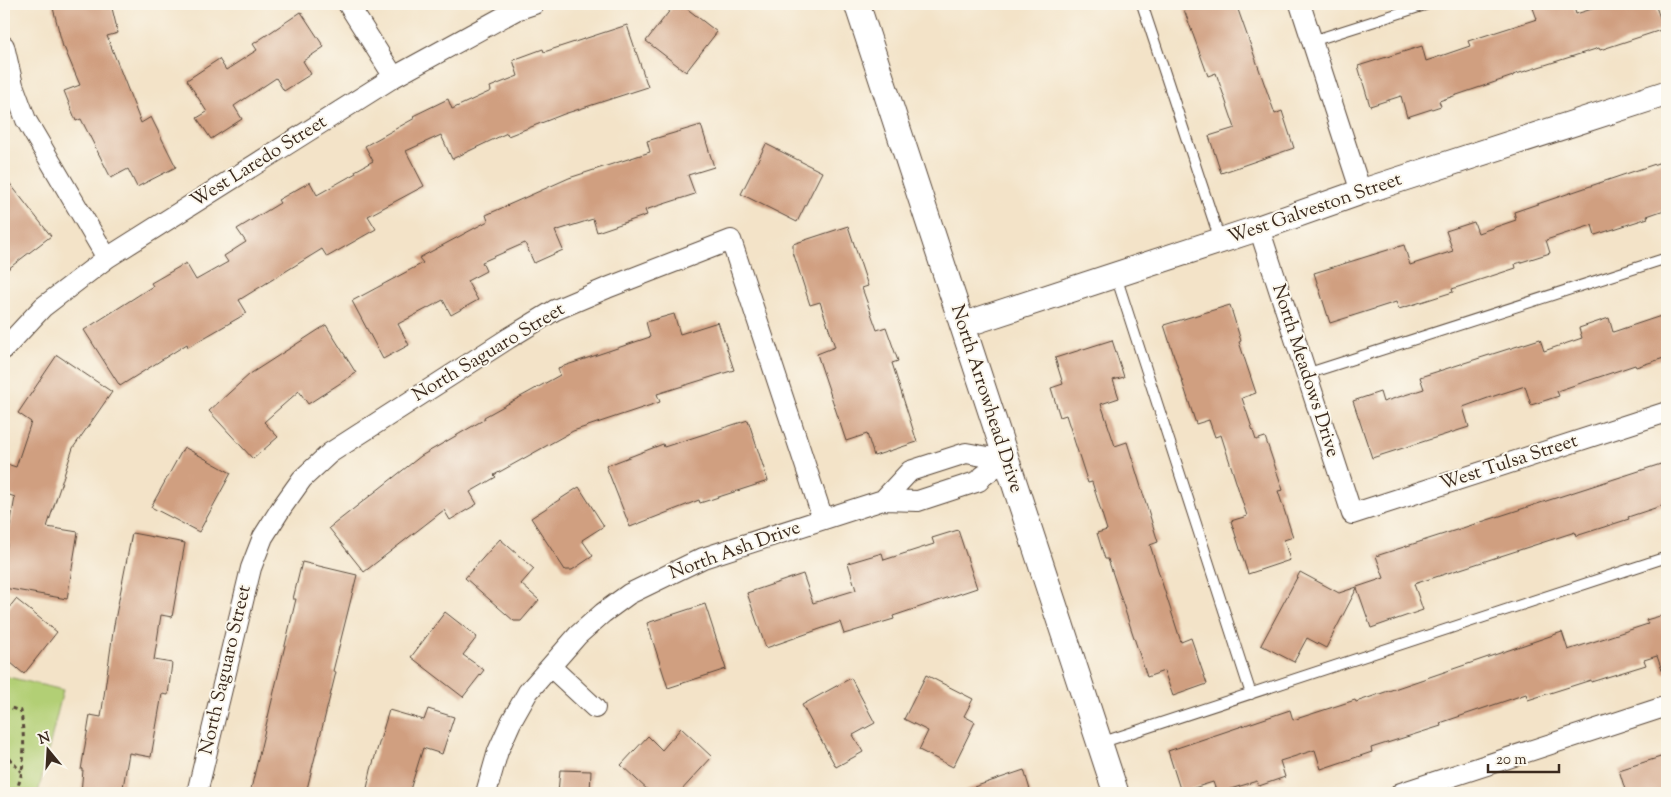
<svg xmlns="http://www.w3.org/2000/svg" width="1671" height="797" viewBox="0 0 1671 797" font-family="'Sorts Mill Goudy',serif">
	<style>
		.green { fill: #b2cf75; stroke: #767c4a }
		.building { fill: #d09f80 }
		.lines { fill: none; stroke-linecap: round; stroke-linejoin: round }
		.service-casing { stroke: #574638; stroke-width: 12 }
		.minor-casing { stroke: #574638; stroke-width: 22 }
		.tertiary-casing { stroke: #574638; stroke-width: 27 }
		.path { stroke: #574638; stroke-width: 3; stroke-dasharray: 4 4; stroke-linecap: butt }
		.service { stroke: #fff; stroke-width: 10 }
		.minor { stroke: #fff; stroke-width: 20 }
		.tertiary { stroke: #fff; stroke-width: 25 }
		.labels { text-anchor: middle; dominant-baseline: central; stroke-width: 4; stroke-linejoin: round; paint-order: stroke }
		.street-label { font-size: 19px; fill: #3b2a1e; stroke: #fbf7ec }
	</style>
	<rect width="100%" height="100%" fill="#fbf7ec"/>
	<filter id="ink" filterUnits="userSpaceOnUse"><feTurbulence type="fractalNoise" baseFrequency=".02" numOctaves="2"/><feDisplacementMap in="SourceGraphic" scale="10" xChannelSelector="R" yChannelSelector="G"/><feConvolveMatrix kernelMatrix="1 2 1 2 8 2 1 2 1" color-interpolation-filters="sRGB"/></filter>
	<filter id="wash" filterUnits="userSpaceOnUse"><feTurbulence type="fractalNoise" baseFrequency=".0096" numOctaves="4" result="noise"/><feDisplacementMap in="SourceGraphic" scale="20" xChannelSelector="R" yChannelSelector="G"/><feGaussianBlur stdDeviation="1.12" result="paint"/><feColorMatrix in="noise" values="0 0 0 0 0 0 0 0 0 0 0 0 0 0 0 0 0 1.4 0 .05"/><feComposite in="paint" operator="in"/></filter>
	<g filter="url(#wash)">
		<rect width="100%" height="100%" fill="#f3e3c8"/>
		<!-- green -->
		<path class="green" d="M 4,676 L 63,690 L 38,793 L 4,793 Z"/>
		<g id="blocks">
			<!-- building -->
			<path class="building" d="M 52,4 L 111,4 L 118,33 L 107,36 L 141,123 L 151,117 L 176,167 L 137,187 L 128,169 L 111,178 L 81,119 L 76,121 L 64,91 L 80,85 L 64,47 L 63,47 Z
				M 675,4 L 681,4 L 717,32 L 686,72 L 646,41 Z
				M 1182,4 L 1236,4 L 1275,114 L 1282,111 L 1294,148 L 1221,173 L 1209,136 L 1235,128 L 1216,73 L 1208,76 Z
				M 1547,4 L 1573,4 L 1576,14 L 1608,4 L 1655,4 L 1664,29 L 1600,50 L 1599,48 L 1513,75 L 1513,76 L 1439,101 L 1441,106 L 1407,117 L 1401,96 L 1370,106 L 1358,66 L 1422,46 L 1426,61 L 1470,46 L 1468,41 L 1537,19 L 1533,8 Z
				M 301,12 L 324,47 L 303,61 L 311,74 L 284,91 L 276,78 L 234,106 L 242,119 L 211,139 L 197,118 L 207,112 L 187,80 L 219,59 L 226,70 L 257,50 L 253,44 Z
				M 627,25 L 648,87 L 564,114 L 508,136 L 507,133 L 452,159 L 441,135 L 406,151 L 424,186 L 368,216 L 376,229 L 327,257 L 322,249 L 239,300 L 247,313 L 188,347 L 187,344 L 120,386 L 84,330 L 153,286 L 151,283 L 186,263 L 196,280 L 228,262 L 224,256 L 246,242 L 237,229 L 280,203 L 278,200 L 310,182 L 317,195 L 356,173 L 355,171 L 373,161 L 365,146 L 415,118 L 413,116 L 448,99 L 452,109 L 491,91 L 490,87 L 518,76 L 513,60 L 543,49 L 544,52 Z
				M 701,125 L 714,167 L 688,175 L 695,194 L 645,210 L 647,215 L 597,232 L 593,219 L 555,231 L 563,250 L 534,263 L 525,243 L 482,262 L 486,271 L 467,281 L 478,300 L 451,315 L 443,300 L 398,324 L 409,345 L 383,359 L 352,301 L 423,263 L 419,258 L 488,221 L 486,215 L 569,178 L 650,152 L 647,141 Z
				M 766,144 L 822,172 L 797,222 L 741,194 Z
				M 1667,160 L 1667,209 L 1647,216 L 1648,218 L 1595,235 L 1592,225 L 1546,240 L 1550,253 L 1515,264 L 1516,268 L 1452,289 L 1453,292 L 1399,309 L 1396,302 L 1330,323 L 1314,273 L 1404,245 L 1410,265 L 1453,251 L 1446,231 L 1474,222 L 1478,233 L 1516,220 L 1514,212 Z
				M 4,176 L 51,236 L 4,272 Z
				M 848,226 L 868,286 L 862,288 L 877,330 L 886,327 L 898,361 L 892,363 L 917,442 L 874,456 L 867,434 L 846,441 L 817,354 L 835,347 L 820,302 L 810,305 L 793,252 L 793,244 Z
				M 1230,305 L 1241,341 L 1239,342 L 1256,393 L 1242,398 L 1256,440 L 1265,437 L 1283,490 L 1278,491 L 1293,537 L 1284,540 L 1290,560 L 1248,574 L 1231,521 L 1247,516 L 1221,435 L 1215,437 L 1209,420 L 1196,424 L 1164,325 Z
				M 674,314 L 680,334 L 718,322 L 734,370 L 657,394 L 660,402 L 573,431 L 494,475 L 496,477 L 470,492 L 477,504 L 450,520 L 444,510 L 364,572 L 329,528 L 421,456 L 485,419 L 484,417 L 560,375 L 558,368 L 650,337 L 646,322 Z
				M 1667,314 L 1667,357 L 1636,367 L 1635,365 L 1557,391 L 1559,396 L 1531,405 L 1525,386 L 1488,398 L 1463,407 L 1469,427 L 1372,458 L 1353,401 L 1380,392 L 1383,402 L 1424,389 L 1420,377 L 1540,339 L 1544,351 L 1582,338 L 1579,328 L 1609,318 L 1613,332 Z
				M 326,325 L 356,373 L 308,404 L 299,391 L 264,422 L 278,437 L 253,459 L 209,411 L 250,374 Z
				M 1112,340 L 1124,377 L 1113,380 L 1119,398 L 1101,404 L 1115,446 L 1127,442 L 1158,542 L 1150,545 L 1181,642 L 1191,638 L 1207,684 L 1173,696 L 1164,671 L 1147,677 L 1108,559 L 1105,559 L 1097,533 L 1107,530 L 1092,482 L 1088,483 L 1066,415 L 1060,417 L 1051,388 L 1063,384 L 1055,358 Z
				M 57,355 L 112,392 L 73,448 L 47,527 L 78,532 L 67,599 L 4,588 L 4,562 L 15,497 L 4,493 L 4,463 L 16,467 L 31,422 L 18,413 Z
				M 748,420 L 768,481 L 700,503 L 699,500 L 630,527 L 606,466 L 663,444 L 664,447 Z
				M 184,447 L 231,473 L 199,532 L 151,507 Z
				M 1667,462 L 1667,504 L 1628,517 L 1629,519 L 1576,536 L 1575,532 L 1414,584 L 1423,610 L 1371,628 L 1357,588 L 1326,648 L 1307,638 L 1294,662 L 1261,645 L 1300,572 L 1339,593 L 1384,578 L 1376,556 Z
				M 579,487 L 604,526 L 582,540 L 593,556 L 572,570 L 565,570 L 531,518 Z
				M 958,530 L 977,588 L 893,616 L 894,619 L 844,634 L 840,622 L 766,648 L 747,593 L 803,574 L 813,603 L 856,590 L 848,563 L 882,553 L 884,560 L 934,544 L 932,538 Z
				M 132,533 L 185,543 L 172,617 L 161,615 L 154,660 L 172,663 L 168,695 L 162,694 L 151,757 L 129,753 L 122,793 L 81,793 L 83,770 L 81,770 L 90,715 L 101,717 L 114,625 Z
				M 500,539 L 534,569 L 521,584 L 539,600 L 521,621 L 514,621 L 465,578 Z
				M 302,562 L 357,575 L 333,671 L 336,672 L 306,793 L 250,793 L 296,599 L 293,599 Z
				M 16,599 L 57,632 L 24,674 L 4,657 L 4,614 Z
				M 705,604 L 726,669 L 668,688 L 647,623 Z
				M 445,612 L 477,637 L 463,655 L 484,670 L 463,697 L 411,657 Z
				M 1667,614 L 1667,673 L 1663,673 L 1657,656 L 1644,660 L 1646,665 L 1591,682 L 1591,680 L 1528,700 L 1526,694 L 1440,723 L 1441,726 L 1371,748 L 1372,752 L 1321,769 L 1315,750 L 1280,761 L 1285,777 L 1259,786 L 1257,781 L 1217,793 L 1213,782 L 1181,792 L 1168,751 L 1290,710 L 1293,720 L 1355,700 L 1356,702 L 1562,632 L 1568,650 L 1648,624 L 1646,620 Z
				M 926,675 L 973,699 L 964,716 L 975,722 L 953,767 L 919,750 L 928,731 L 904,719 Z
				M 851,678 L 875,723 L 853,735 L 863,752 L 836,767 L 802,705 Z
				M 428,709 L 454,717 L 442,754 L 423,748 L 409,793 L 366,793 L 371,770 L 389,710 L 424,720 Z
				M 681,728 L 712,757 L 679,793 L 651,793 L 621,765 L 648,736 L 662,750 Z
				M 1667,755 L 1667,793 L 1626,793 L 1619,770 Z
				M 560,770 L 591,771 L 590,793 L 558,793 Z
				M 1024,770 L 1031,793 L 966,793 L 965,790 Z"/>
		</g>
	</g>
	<g filter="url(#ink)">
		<use href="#blocks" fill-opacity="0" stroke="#574638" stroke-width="1"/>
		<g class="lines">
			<defs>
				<path id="service" d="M 1142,4 L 1220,240
					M 1312,41 L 1428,4
					M 1116,276 L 1251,694
					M 1306,374 L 1667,258
					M 1100,743 L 1667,557"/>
				<path id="minor" d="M 348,4 L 394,77
					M 1300,4 L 1361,192
					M 4,46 L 13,85 L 26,120 L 107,258
					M 1259,228 L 1352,514 L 1667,412
					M 4,349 L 43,307 L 107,258 L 394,77 L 516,10 L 534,4
					M 883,500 L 910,471 L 966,453 L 1005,460
					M 551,667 L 595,708
					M 197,793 L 251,568 L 263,537 L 282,507 L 302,479 L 330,453 L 509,338 L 555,310 L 607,288 L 731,240 L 823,519
					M 486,793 L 498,751 L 511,722 L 528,692 L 578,635 L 603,613 L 629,594 L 703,558 L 883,500 L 918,501 L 979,481 L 983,476 L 1005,460
					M 1401,793 L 1667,706"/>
				<path id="tertiary" d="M 857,4 L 1116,793
					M 963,325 L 1259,228 L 1361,192 L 1667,93"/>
			</defs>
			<!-- service casing -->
			<use href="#service" class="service-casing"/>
			<!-- minor casing -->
			<use href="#minor" class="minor-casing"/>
			<!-- tertiary casing -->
			<use href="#tertiary" class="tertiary-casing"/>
			<!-- path -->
			<path class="path" d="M 4,706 L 21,711 C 24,738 27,768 15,793
				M 4,752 L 21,772"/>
			<!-- service -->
			<use href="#service" class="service"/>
			<!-- minor -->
			<use href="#minor" class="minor"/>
			<!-- tertiary -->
			<use href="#tertiary" class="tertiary"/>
		</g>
	</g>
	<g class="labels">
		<!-- street labels -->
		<g class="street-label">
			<text transform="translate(259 162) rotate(-32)">West Laredo Street</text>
			<text transform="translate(1315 209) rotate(-19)">West Galveston Street</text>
			<text transform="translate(489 353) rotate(-31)">North Saguaro Street</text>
			<text transform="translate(1305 371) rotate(72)">North Meadows Drive</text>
			<text transform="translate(986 399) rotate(72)">North Arrowhead Drive</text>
			<text transform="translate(1509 463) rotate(-18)">West Tulsa Street</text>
			<text transform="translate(735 551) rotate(-20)">North Ash Drive</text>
			<text transform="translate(226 670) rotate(-77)">North Saguaro Street</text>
		</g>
	</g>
	<!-- margin -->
	<rect width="1671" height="797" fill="none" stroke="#fbf7ec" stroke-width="20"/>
	<!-- north arrow -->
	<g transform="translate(48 750) rotate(342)" stroke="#fbf7ec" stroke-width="4" paint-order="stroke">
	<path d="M0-4L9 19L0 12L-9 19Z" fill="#3b2a1e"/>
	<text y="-8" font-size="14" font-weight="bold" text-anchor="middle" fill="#3b2a1e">N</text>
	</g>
	<!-- scale -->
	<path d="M1488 764v8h71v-8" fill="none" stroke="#3b2a1e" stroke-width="2.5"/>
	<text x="1496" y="764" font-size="15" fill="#3b2a1e" stroke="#fbf7ec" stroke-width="4" paint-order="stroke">20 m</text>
</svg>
